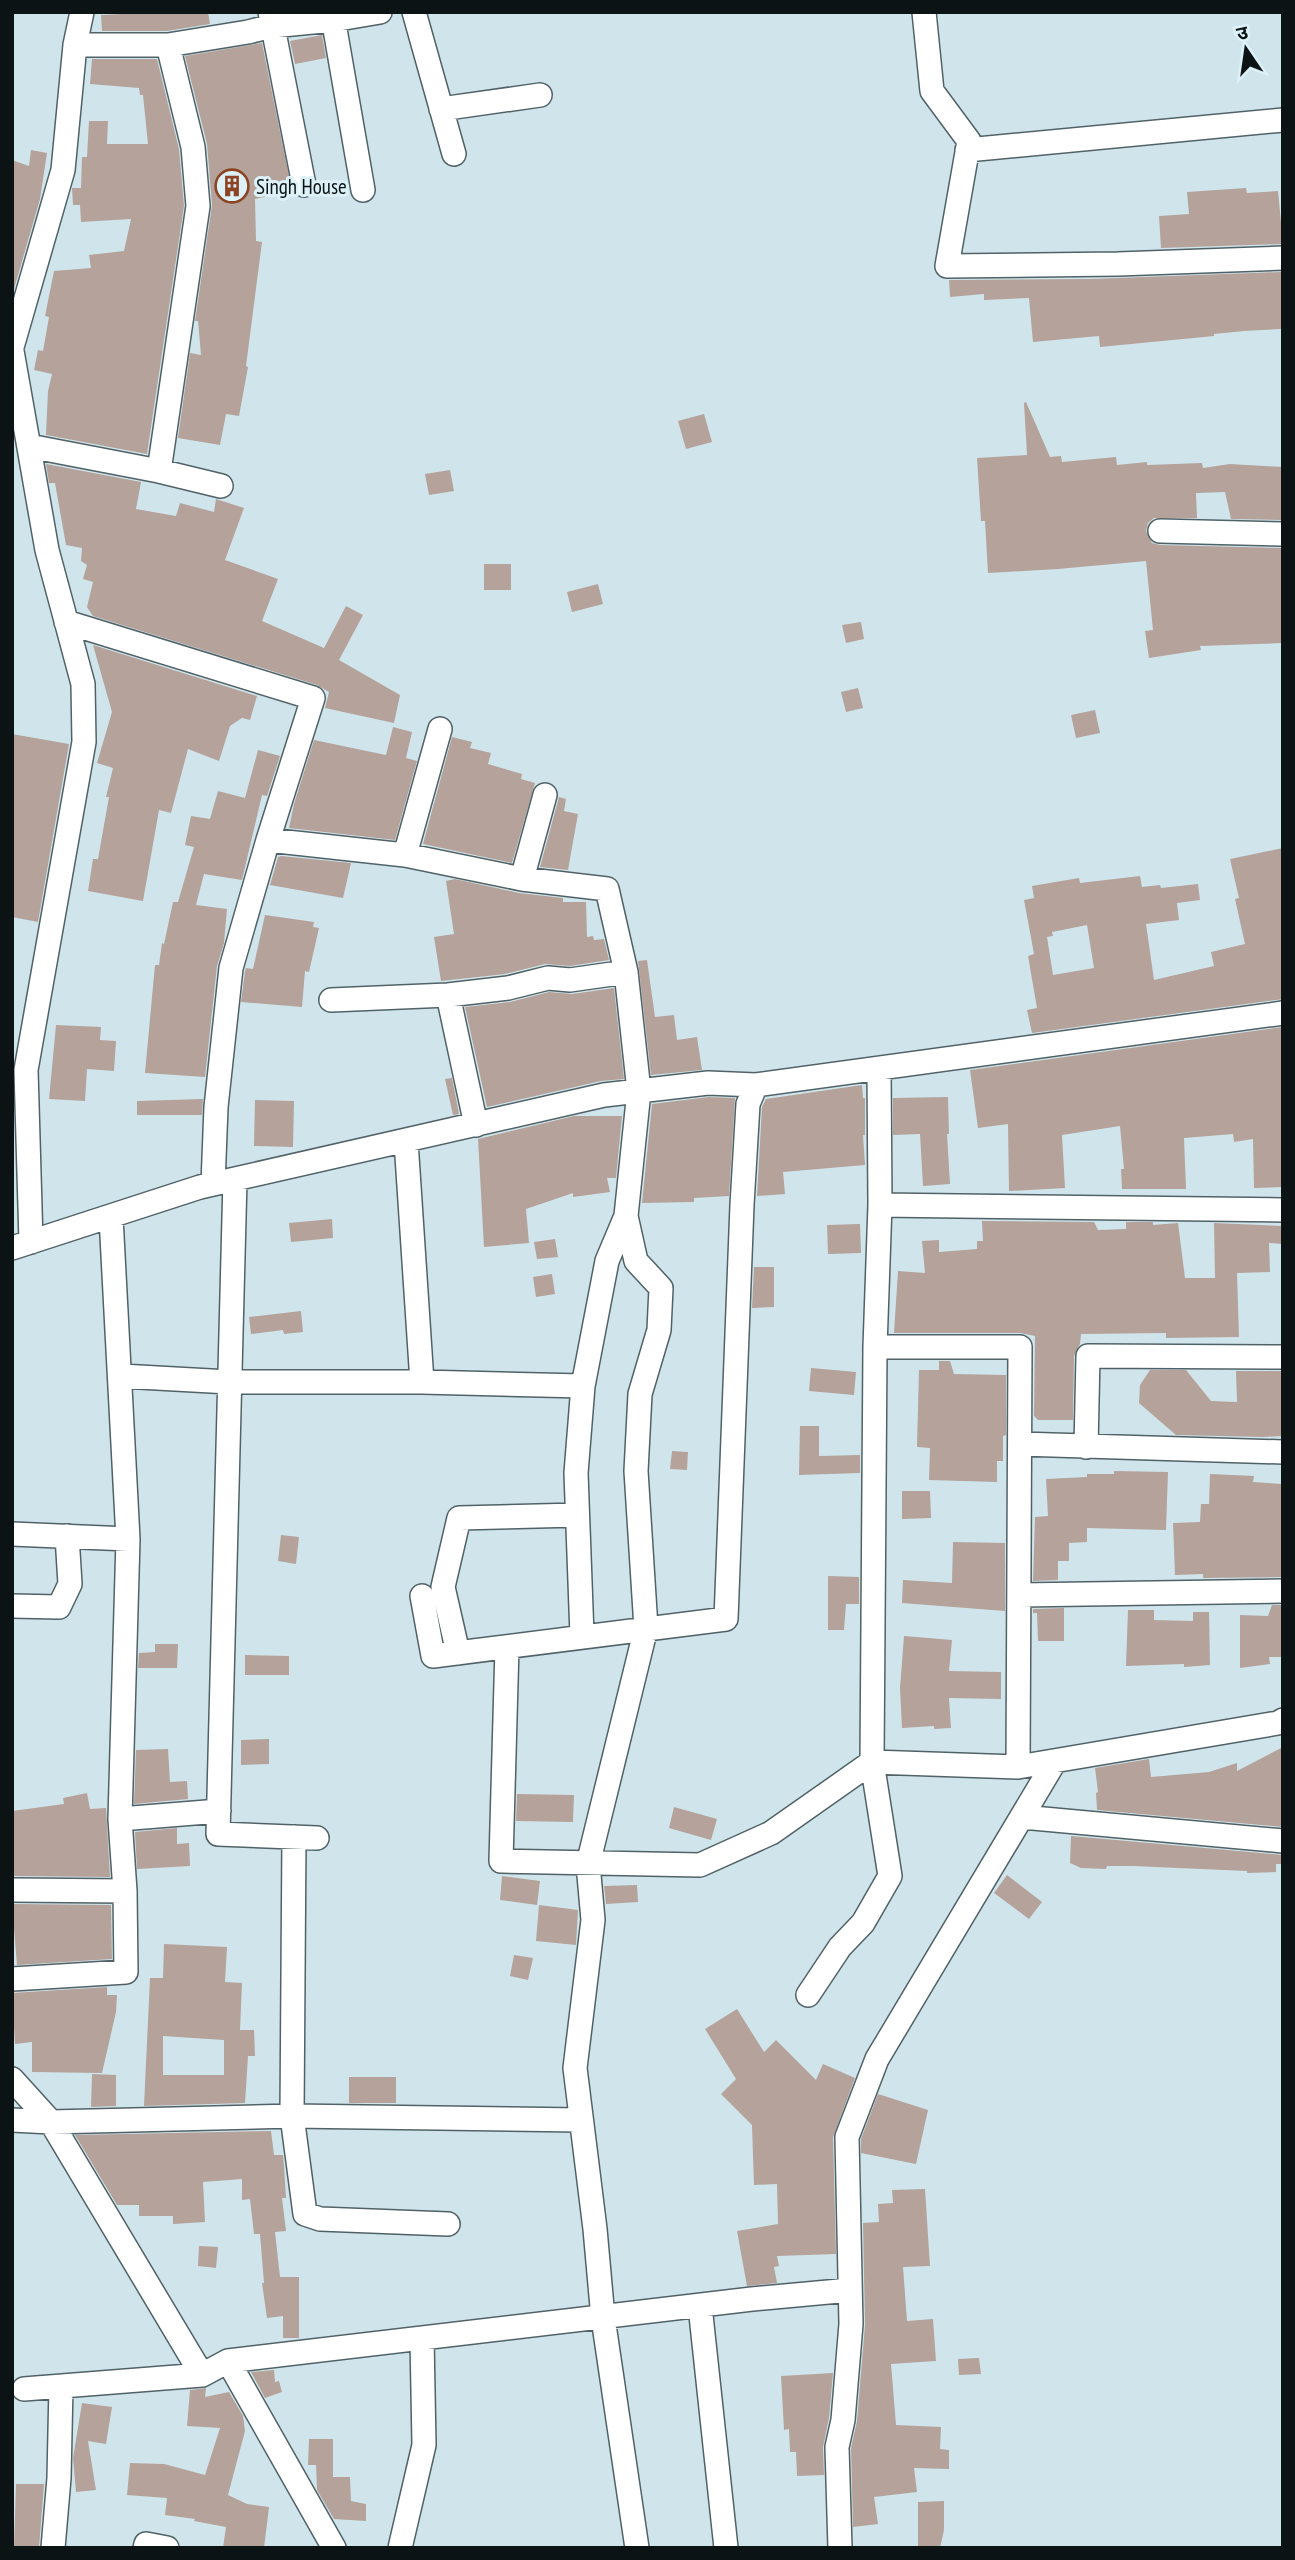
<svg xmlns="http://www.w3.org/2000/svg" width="1295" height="2560" viewBox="0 0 1295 2560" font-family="'PT Sans Narrow','Noto Sans Devanagari',sans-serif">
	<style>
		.building { fill: #b4a29b; fill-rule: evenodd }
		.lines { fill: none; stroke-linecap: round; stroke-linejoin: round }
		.minor-casing { stroke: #506267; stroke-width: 26 }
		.minor { stroke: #fff; stroke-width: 23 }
		.labels { text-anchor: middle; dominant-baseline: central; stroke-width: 6; stroke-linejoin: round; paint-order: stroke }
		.poi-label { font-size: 21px; fill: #0c1315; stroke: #ddf2f8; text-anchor: start }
	</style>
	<rect width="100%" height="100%" fill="#d0e5eb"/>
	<!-- building -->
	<path class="building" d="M 162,12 L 208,12 L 210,24 L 167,31 L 102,31 L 101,15 Z
		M 322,35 L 326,58 L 295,64 L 290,41 Z
		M 262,43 L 292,191 L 255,199 L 256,241 L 262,242 L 246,366 L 248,367 L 239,416 L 226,414 L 220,445 L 178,438 L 190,353 L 201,355 L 198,321 L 195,321 L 212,205 L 207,144 L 185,56 Z
		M 92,59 L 157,59 L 179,149 L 184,206 L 147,454 L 46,435 L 48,391 L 52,374 L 34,370 L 38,350 L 43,351 L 49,317 L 45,316 L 54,271 L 91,268 L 89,255 L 124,251 L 131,219 L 81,222 L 80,205 L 73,205 L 72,188 L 81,188 L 82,157 L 87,157 L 89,121 L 108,121 L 107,144 L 148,144 L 143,95 L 140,95 L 139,88 L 90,84 Z
		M 31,150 L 47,153 L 40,199 L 12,296 L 12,160 L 29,166 Z
		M 1246,188 L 1247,193 L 1278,191 L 1283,244 L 1161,248 L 1159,216 L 1189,214 L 1187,192 Z
		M 1281,272 L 1281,329 L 1244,331 L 1214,334 L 1214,336 L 1100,347 L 1099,336 L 1033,342 L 1029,298 L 984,300 L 984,294 L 950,297 L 949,280 L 1090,279 Z
		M 1026,402 L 1050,457 L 1061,456 L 1062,462 L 1116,457 L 1117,465 L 1147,462 L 1147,465 L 1202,463 L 1203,468 L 1230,464 L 1283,467 L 1283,520 L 1231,519 L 1225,492 L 1196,493 L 1197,518 L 1154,518 L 1148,523 L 1146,531 L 1152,543 L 1160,545 L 1283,548 L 1283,643 L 1200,646 L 1201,650 L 1149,658 L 1145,631 L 1153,630 L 1146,561 L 1058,569 L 988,573 L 985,521 L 981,521 L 977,458 L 1027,455 L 1024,403 Z
		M 704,414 L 712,442 L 686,449 L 678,421 Z
		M 46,464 L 141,482 L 136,509 L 176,516 L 180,503 L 214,512 L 216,499 L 244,508 L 225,560 L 278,579 L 262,621 L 324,648 L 346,606 L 363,615 L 339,660 L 400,695 L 394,723 L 325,708 L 329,692 L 317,685 L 93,616 L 87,607 L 93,582 L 83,579 L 87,565 L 81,561 L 82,548 L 66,545 L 55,483 L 49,483 Z
		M 450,470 L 454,491 L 429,495 L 425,474 Z
		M 484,564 L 511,564 L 511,590 L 484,590 Z
		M 598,584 L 603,604 L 572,612 L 567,592 Z
		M 861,622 L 864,639 L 846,643 L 842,625 Z
		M 93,645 L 257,696 L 250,720 L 242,718 L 230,726 L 219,761 L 188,749 L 171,813 L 159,810 L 143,901 L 88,891 L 93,859 L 98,859 L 109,797 L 106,797 L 113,768 L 97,763 L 112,712 Z
		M 858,688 L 863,708 L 846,712 L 841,692 Z
		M 1095,710 L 1100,733 L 1076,738 L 1071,715 Z
		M 393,727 L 412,732 L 406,758 L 417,761 L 395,840 L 289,828 L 294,804 L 314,740 L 386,755 Z
		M 12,734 L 69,744 L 38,922 L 12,917 Z
		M 452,737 L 472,742 L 470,748 L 491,753 L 488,764 L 522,774 L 521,779 L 535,783 L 512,863 L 423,844 Z
		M 258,750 L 280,756 L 267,796 L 262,795 L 242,880 L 204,874 L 196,905 L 227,909 L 224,943 L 217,966 L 205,1077 L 145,1073 L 155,965 L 159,965 L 162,943 L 164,944 L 173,902 L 178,902 L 194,847 L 185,845 L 191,816 L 210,819 L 218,791 L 245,798 Z
		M 559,797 L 566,799 L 564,811 L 578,814 L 568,870 L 540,867 Z
		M 1283,848 L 1283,999 L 1032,1033 L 1027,1010 L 1037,1008 L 1028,956 L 1034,954 L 1024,900 L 1034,898 L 1032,886 L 1079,878 L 1080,883 L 1140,876 L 1142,887 L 1160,885 L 1161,888 L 1198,884 L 1200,900 L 1177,903 L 1179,920 L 1146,924 L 1154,980 L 1214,966 L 1211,952 L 1245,944 L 1235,899 L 1239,898 L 1230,859 ZM 1087,925 L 1094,968 L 1053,975 L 1047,937 L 1053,936 L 1052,932 Z
		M 281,856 L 351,863 L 343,898 L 270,885 L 278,857 Z
		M 455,879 L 519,893 L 563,898 L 563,902 L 586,902 L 587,937 L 593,936 L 594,940 L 604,939 L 609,960 L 570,966 L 545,964 L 505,974 L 441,981 L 434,937 L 454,934 L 446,881 Z
		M 265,915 L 314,922 L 313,927 L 319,928 L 309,972 L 305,971 L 302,1007 L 241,1002 L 245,971 L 246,968 L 253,969 Z
		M 647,960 L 655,1017 L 674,1015 L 677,1040 L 697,1037 L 702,1070 L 651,1075 L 638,961 Z
		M 614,988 L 624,1079 L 601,1081 L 487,1107 L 465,1007 L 510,1002 L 549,992 L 572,994 Z
		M 56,1025 L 101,1027 L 100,1040 L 116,1041 L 114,1071 L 87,1069 L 85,1101 L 49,1099 Z
		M 1283,1027 L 1283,1187 L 1254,1188 L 1253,1139 L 1234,1142 L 1233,1134 L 1184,1138 L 1186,1189 L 1122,1189 L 1121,1169 L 1124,1169 L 1120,1126 L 1062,1135 L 1065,1188 L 1009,1191 L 1008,1124 L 978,1128 L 970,1070 Z
		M 452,1078 L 459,1114 L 453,1115 L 445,1079 Z
		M 862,1085 L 863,1098 L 865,1098 L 865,1135 L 863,1135 L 865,1165 L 783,1172 L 785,1194 L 757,1196 L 762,1107 L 766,1099 Z
		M 709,1097 L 735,1098 L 729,1196 L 694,1198 L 694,1202 L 642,1203 L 652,1104 Z
		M 948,1097 L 949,1134 L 947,1134 L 950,1184 L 923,1186 L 920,1134 L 893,1135 L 893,1098 Z
		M 203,1099 L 202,1115 L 137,1115 L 137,1101 Z
		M 255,1100 L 294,1101 L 293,1147 L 254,1146 Z
		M 574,1116 L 622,1116 L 616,1178 L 607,1178 L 610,1192 L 573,1197 L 573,1193 L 526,1209 L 529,1243 L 484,1247 L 478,1139 Z
		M 332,1219 L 333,1238 L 291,1242 L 289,1223 Z
		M 982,1221 L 1094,1222 L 1098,1230 L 1126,1229 L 1126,1222 L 1153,1222 L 1153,1225 L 1178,1223 L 1185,1278 L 1215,1278 L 1214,1223 L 1283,1226 L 1283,1244 L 1269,1243 L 1270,1272 L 1237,1273 L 1239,1337 L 1166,1338 L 1166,1333 L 1081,1334 L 1080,1344 L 1074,1356 L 1073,1420 L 1038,1420 L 1034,1416 L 1035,1336 L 1020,1333 L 894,1333 L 898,1271 L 925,1273 L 922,1241 L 939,1240 L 939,1252 L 977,1249 L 977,1241 L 983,1241 Z
		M 860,1224 L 861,1253 L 828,1254 L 827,1225 Z
		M 555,1239 L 558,1257 L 537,1259 L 534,1242 Z
		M 754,1267 L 774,1267 L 774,1307 L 752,1308 Z
		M 552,1274 L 555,1294 L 536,1297 L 533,1277 Z
		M 301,1311 L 303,1332 L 284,1334 L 283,1330 L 251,1334 L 249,1317 Z
		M 939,1361 L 950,1361 L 954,1374 L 1006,1375 L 1006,1435 L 1003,1436 L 1003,1461 L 997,1461 L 997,1482 L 929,1480 L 930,1448 L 917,1447 L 919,1370 L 939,1370 Z
		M 811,1368 L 856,1372 L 854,1395 L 809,1391 Z
		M 1150,1370 L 1186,1370 L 1211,1401 L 1237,1402 L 1236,1371 L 1283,1371 L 1283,1436 L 1263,1437 L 1176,1435 L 1139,1403 L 1140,1385 Z
		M 800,1426 L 819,1426 L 819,1456 L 860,1455 L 860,1473 L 799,1475 Z
		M 672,1451 L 688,1452 L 687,1470 L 670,1469 Z
		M 1114,1471 L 1168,1472 L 1166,1530 L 1087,1528 L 1087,1542 L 1069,1543 L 1069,1561 L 1058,1561 L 1058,1580 L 1033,1581 L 1035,1517 L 1048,1516 L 1046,1479 L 1087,1477 L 1087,1474 L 1114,1474 Z
		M 1210,1474 L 1254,1476 L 1253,1482 L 1283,1484 L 1283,1577 L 1203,1578 L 1203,1574 L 1175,1575 L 1173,1523 L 1200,1522 L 1201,1504 L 1209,1504 Z
		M 902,1491 L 930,1491 L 931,1518 L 902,1519 Z
		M 281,1535 L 299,1537 L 296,1564 L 278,1561 Z
		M 953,1542 L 1005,1543 L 1005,1611 L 902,1603 L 903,1580 L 952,1583 Z
		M 828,1576 L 859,1577 L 859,1604 L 846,1604 L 844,1630 L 828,1630 Z
		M 1272,1605 L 1283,1605 L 1283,1657 L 1269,1657 L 1270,1664 L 1240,1668 L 1240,1615 L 1268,1616 Z
		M 1064,1608 L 1064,1641 L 1038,1641 L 1037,1613 L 1033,1613 L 1033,1609 Z
		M 1128,1610 L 1154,1610 L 1154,1620 L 1193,1621 L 1193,1612 L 1209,1612 L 1210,1665 L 1184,1667 L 1184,1664 L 1126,1666 Z
		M 904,1636 L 952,1640 L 949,1671 L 1001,1672 L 1001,1699 L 949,1698 L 951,1728 L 934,1729 L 934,1726 L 902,1728 L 900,1688 Z
		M 155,1644 L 178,1644 L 177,1668 L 138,1668 L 139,1653 L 155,1652 Z
		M 245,1655 L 289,1656 L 289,1675 L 245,1675 Z
		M 269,1739 L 269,1764 L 241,1765 L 241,1740 Z
		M 1283,1747 L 1283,1827 L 1097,1810 L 1096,1793 L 1098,1792 L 1095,1768 L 1149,1759 L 1151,1777 L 1209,1772 L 1237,1763 L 1237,1771 Z
		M 168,1749 L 170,1782 L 187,1781 L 188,1799 L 134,1804 L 136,1750 Z
		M 87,1793 L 90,1809 L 106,1808 L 110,1877 L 12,1876 L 12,1811 L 64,1804 L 63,1798 Z
		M 517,1794 L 574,1795 L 573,1822 L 516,1821 Z
		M 674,1807 L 717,1819 L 711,1840 L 669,1828 Z
		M 177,1828 L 177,1844 L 189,1843 L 190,1866 L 137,1869 L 135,1832 Z
		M 1071,1836 L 1283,1855 L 1283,1864 L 1276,1864 L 1276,1872 L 1247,1873 L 1247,1871 L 1133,1866 L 1107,1866 L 1106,1869 L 1081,1868 L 1070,1863 Z
		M 1007,1875 L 1042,1902 L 1029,1919 L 994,1893 Z
		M 502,1876 L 540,1881 L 537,1905 L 500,1900 Z
		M 637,1885 L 638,1902 L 606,1904 L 604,1886 Z
		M 12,1904 L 111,1905 L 112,1959 L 17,1965 Z
		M 539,1905 L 578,1910 L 576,1945 L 536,1941 Z
		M 164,1944 L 227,1947 L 225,1982 L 242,1983 L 240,2030 L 254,2030 L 255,2056 L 248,2056 L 245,2103 L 144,2106 L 150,1978 L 163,1978 ZM 163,2036 L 224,2040 L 224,2075 L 163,2075 Z
		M 514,1955 L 533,1958 L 528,1980 L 510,1976 Z
		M 107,1987 L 107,1995 L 117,1995 L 116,2012 L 102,2073 L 32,2072 L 32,2042 L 15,2044 L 12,1993 Z
		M 737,2009 L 764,2052 L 776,2040 L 816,2080 L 823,2064 L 855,2078 L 833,2137 L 836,2254 L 777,2256 L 779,2266 L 774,2267 L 777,2283 L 747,2286 L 737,2231 L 778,2224 L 777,2184 L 754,2185 L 752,2125 L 721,2094 L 736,2079 L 705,2029 Z
		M 92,2074 L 116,2075 L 116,2106 L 91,2107 Z
		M 349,2077 L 396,2077 L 396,2103 L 349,2103 Z
		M 878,2094 L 928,2110 L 916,2164 L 861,2153 L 861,2139 Z
		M 271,2131 L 274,2155 L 283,2155 L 284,2166 L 286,2198 L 282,2198 L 286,2231 L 275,2232 L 280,2277 L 299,2277 L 299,2338 L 283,2338 L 283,2316 L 267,2318 L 262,2283 L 264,2283 L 260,2234 L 254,2234 L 250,2199 L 242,2200 L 242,2179 L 203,2182 L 205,2222 L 173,2224 L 173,2216 L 139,2216 L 139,2205 L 117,2205 L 75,2135 Z
		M 925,2189 L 930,2266 L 903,2267 L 907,2321 L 933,2319 L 936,2361 L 891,2364 L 896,2425 L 941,2427 L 940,2449 L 949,2450 L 949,2469 L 914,2468 L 917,2492 L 874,2497 L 878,2524 L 853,2527 L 851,2448 L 857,2421 L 865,2325 L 863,2223 L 879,2222 L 878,2204 L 893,2203 L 892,2190 Z
		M 199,2246 L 218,2247 L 216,2268 L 198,2266 Z
		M 979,2358 L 981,2374 L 959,2375 L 958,2359 Z
		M 274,2370 L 275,2382 L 279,2381 L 282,2392 L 265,2398 L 251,2372 Z
		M 833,2373 L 829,2418 L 823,2447 L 824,2475 L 797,2476 L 796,2452 L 790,2452 L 789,2429 L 784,2430 L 781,2376 Z
		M 206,2388 L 205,2397 L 229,2392 L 243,2416 L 245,2431 L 228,2495 L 247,2504 L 269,2507 L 264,2548 L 223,2548 L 226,2527 L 194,2521 L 195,2519 L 165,2515 L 167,2498 L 127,2495 L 130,2463 L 164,2464 L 205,2475 L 220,2428 L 187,2426 L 190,2390 Z
		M 82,2403 L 112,2407 L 106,2444 L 88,2441 L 96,2490 L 76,2492 L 73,2458 Z
		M 309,2439 L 333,2439 L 333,2477 L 350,2477 L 351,2501 L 366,2504 L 366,2521 L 334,2519 L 317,2490 L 316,2465 L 308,2465 Z
		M 16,2484 L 44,2484 L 39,2548 L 14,2548 Z
		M 944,2501 L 944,2530 L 940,2548 L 918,2548 L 918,2502 Z"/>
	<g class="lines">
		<defs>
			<path id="minor" d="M 270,12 L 304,185
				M 332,12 L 363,190
				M 414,12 L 454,154
				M 924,12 L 932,91 L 969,141 L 947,266 L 1118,264 L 1283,258
				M 75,45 L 168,45 L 248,32 L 272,26 L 333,20 L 380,12
				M 441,109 L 540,95
				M 967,150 L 1283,120
				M 12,347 L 63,170 L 75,45 L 82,12
				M 12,351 L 47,550 L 83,684 L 84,742 L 26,1070 L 31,1242
				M 29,446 L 159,471 L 221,486
				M 159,471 L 198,206 L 193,147 L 168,45
				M 1160,531 L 1283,534
				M 66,622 L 313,698 L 268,840 L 231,968 L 216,1107 L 213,1184
				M 268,840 L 405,855 L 522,879 L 607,889 L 626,972 L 639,1091 L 626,1216 L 636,1261 L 661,1288 L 659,1330 L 640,1394 L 636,1471 L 646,1628 L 588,1864 L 593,1920 L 575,2068 L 595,2229 L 603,2318 L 637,2548
				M 405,855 L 440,729
				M 522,879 L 545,795
				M 448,995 L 476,1125
				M 331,1000 L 448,995 L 508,988 L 548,978 L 570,980 L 626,972
				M 879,1069 L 880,1205 L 875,1347 L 872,1762 L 1018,1767 L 1278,1723 L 1283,1720
				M 235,1179 L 218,1834 L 317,1838
				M 880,1205 L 1283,1210
				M 12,1248 L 200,1187 L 604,1095 L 708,1083 L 756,1085 L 1283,1013
				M 875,1347 L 1020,1347 L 1018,1767
				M 121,1376 L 229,1382 L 422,1382 L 406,1141
				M 422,1382 L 583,1386
				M 1020,1444 L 1283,1452
				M 1086,1447 L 1088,1356 L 1283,1357
				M 12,1534 L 128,1539 L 111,1217
				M 1019,1595 L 1283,1591
				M 422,1596 L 433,1656 L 726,1619 L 742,1205 L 748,1104 L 756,1085
				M 12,1606 L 59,1607 L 70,1584 L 67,1536
				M 582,1636 L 576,1473 L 583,1386 L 607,1261 L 626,1216
				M 507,1647 L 501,1861 L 700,1865 L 771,1833 L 872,1762 L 890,1876 L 863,1923 L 840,1947 L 808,1995
				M 458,1653 L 443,1587 L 459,1518 L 577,1515
				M 1022,1817 L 1283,1841
				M 120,1819 L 128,1539
				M 294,1837 L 292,2116 L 305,2214 L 320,2219 L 448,2224
				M 12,1890 L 125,1891
				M 12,1979 L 126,1972 L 125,1891 L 120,1819 L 219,1811
				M 12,2079 L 51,2122 L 202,2375
				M 12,2120 L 51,2122 L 292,2116 L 581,2120
				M 700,2306 L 726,2548
				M 228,2361 L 334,2548
				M 24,2389 L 202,2375 L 228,2361 L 752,2299 L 850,2290
				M 53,2548 L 59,2478 L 61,2386
				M 145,2548 L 146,2544 L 167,2548
				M 400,2548 L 424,2445 L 422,2338
				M 840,2548 L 837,2447 L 843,2420 L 851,2324 L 847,2137 L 877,2059 L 1055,1761"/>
		</defs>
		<!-- minor casing -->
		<use href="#minor" class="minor-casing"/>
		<!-- minor -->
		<use href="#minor" class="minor"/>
	</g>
	<!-- icons -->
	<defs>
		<symbol id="building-ring" viewBox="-11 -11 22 22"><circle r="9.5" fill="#ddf2f8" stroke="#8c4423" stroke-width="1.5"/><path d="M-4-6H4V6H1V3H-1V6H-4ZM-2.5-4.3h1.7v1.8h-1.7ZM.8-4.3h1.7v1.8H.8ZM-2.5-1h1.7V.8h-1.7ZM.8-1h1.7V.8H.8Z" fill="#8c4423"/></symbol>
	</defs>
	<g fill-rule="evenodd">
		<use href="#building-ring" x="213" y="167" width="38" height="38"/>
	</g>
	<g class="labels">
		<!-- poi labels -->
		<g class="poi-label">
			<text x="256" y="186">Singh House</text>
		</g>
	</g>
	<!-- border -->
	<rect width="1295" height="2560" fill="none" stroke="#0c1315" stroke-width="28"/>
	<!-- north arrow -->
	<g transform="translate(1246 49) rotate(347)" stroke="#ddf2f8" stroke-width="5" paint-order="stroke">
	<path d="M0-5L12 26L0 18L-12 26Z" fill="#0c1315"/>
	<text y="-10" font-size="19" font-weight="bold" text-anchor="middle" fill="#0c1315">उ</text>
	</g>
</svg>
